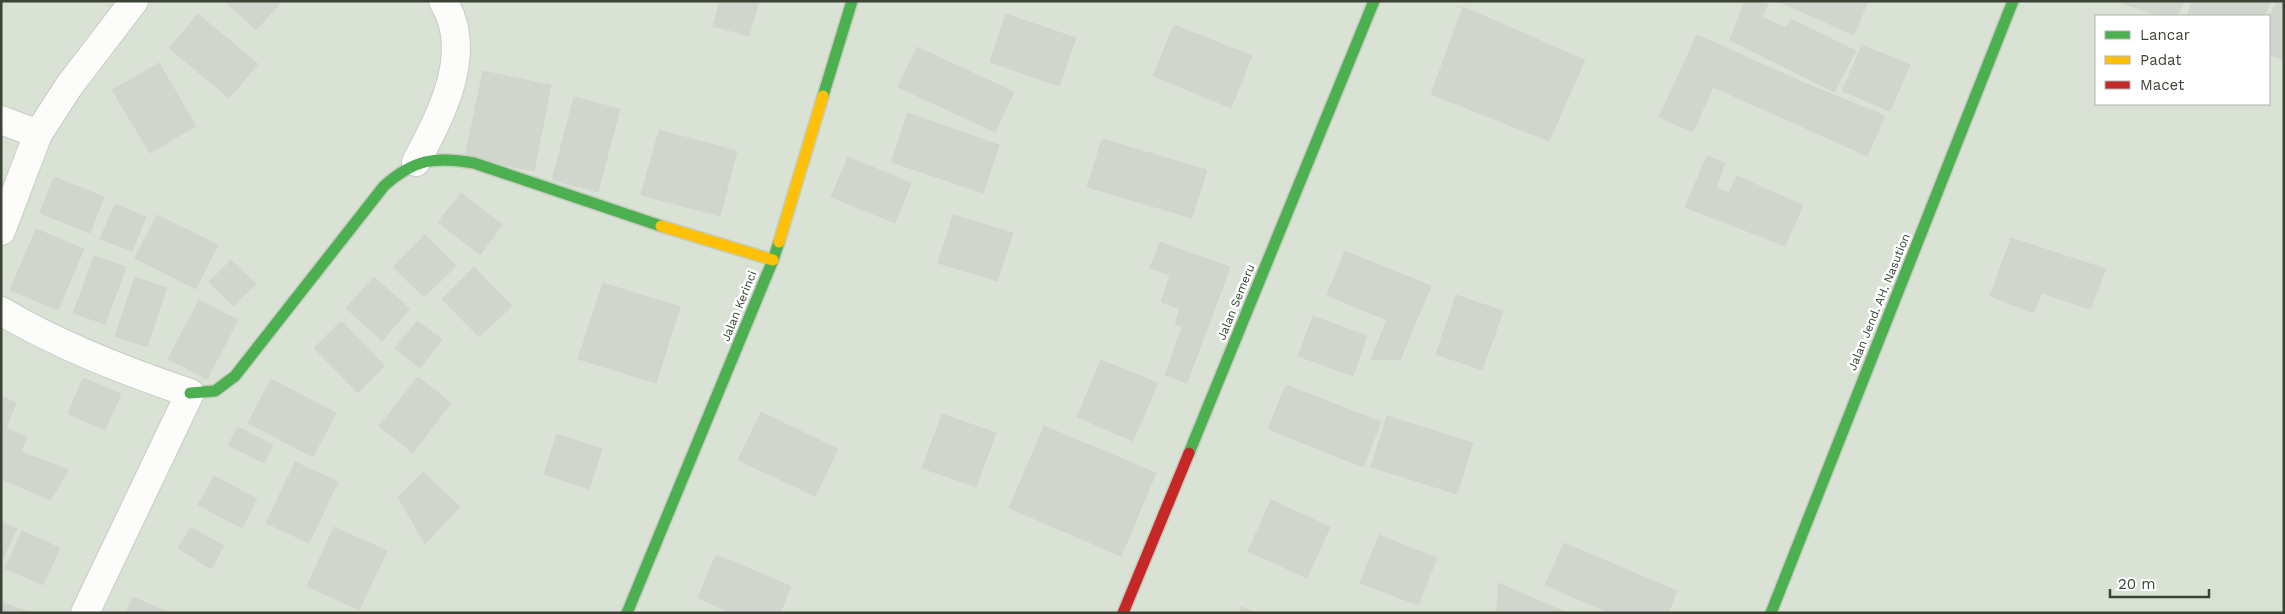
<svg xmlns="http://www.w3.org/2000/svg" width="2285" height="614" viewBox="0 0 2285 614" font-family="'Work Sans',sans-serif">
	<style>
		.residential { fill: #dae2d5; fill-rule: evenodd }
		.building { fill: #d0d5cd; stroke: #d1d6cd }
		.lines { fill: none; stroke-linecap: round; stroke-linejoin: round }
		.street-casing { stroke: #c8ccc5; stroke-width: 30 }
		.fast-casing { stroke: #c4ccbf; stroke-width: 14 }
		.slow-casing { stroke: #c4ccbf; stroke-width: 14 }
		.jam-casing { stroke: #c4ccbf; stroke-width: 14 }
		.street { stroke: #fcfcfb; stroke-width: 28 }
		.fast { stroke: #4caf50; stroke-width: 11 }
		.slow { stroke: #ffc107; stroke-width: 11 }
		.jam { stroke: #c62828; stroke-width: 11 }
		.labels { text-anchor: middle; dominant-baseline: central; stroke-width: 5; stroke-linejoin: round; paint-order: stroke }
		.street-label { font-size: 12px; fill: #3b4335; stroke: #fff }
	</style>
	<rect width="100%" height="100%" fill="#eaeee7"/>
	<!-- residential -->
	<path class="residential" d="M 1,1 L 2284,1 L 2284,613 L 1,613 ZM 2096,16 L 2269,16 L 2269,104 L 2096,104 Z"/>
	<!-- building -->
	<path class="building" d="M 225,1 L 282,1 L 256,30 Z
		M 720,1 L 759,1 L 749,36 L 713,26 Z
		M 1745,1 L 1761,1 L 1768,4 L 1762,17 L 1786,28 L 1791,19 L 1856,51 L 1834,92 L 1730,40 Z
		M 1778,1 L 1868,1 L 1854,35 Z
		M 2117,1 L 2184,1 L 2178,16 L 2159,16 Z
		M 2192,1 L 2271,1 L 2265,16 L 2187,16 Z
		M 2276,1 L 2284,3 L 2284,60 L 2269,55 L 2269,20 Z
		M 1463,7 L 1585,60 L 1549,141 L 1431,94 Z
		M 198,14 L 258,64 L 229,98 L 169,48 Z
		M 1006,14 L 1076,38 L 1059,86 L 990,62 Z
		M 1174,25 L 1252,56 L 1231,108 L 1153,76 Z
		M 1697,35 L 1802,82 L 1785,119 L 1713,87 L 1693,132 L 1659,117 Z
		M 1862,45 L 1910,65 L 1890,111 L 1842,91 Z
		M 917,47 L 1014,92 L 995,132 L 898,87 Z
		M 159,63 L 196,126 L 150,153 L 112,90 Z
		M 483,71 L 551,85 L 534,171 L 465,157 Z
		M 1802,82 L 1885,116 L 1867,156 L 1785,119 Z
		M 574,97 L 620,109 L 598,192 L 552,180 Z
		M 908,113 L 999,145 L 983,193 L 891,162 Z
		M 659,130 L 737,151 L 720,216 L 641,195 Z
		M 1102,139 L 1207,170 L 1192,218 L 1087,187 Z
		M 1707,156 L 1725,163 L 1716,188 L 1729,193 L 1737,176 L 1803,205 L 1785,246 L 1685,207 Z
		M 848,157 L 911,183 L 895,223 L 831,197 Z
		M 54,177 L 104,197 L 90,233 L 40,213 Z
		M 461,193 L 502,225 L 480,255 L 438,222 Z
		M 115,204 L 146,217 L 132,251 L 100,239 Z
		M 157,215 L 218,245 L 196,289 L 135,258 Z
		M 953,215 L 1013,233 L 997,281 L 938,263 Z
		M 36,229 L 84,249 L 58,310 L 10,290 Z
		M 425,235 L 456,266 L 424,297 L 393,267 Z
		M 2011,238 L 2106,269 L 2090,309 L 2042,293 L 2033,313 L 1990,296 Z
		M 1160,242 L 1230,267 L 1187,383 L 1165,375 L 1182,327 L 1175,324 L 1180,309 L 1161,302 L 1170,275 L 1150,268 Z
		M 1345,251 L 1431,286 L 1400,360 L 1371,359 L 1387,320 L 1327,295 Z
		M 94,256 L 126,267 L 105,324 L 73,313 Z
		M 231,260 L 256,284 L 233,306 L 209,282 Z
		M 474,267 L 512,306 L 479,337 L 442,299 Z
		M 135,277 L 167,288 L 147,347 L 115,336 Z
		M 374,277 L 410,309 L 382,341 L 346,308 Z
		M 603,283 L 680,307 L 656,383 L 578,359 Z
		M 1456,295 L 1503,311 L 1482,370 L 1436,354 Z
		M 199,300 L 238,320 L 207,379 L 168,359 Z
		M 1313,316 L 1367,336 L 1353,376 L 1298,356 Z
		M 341,321 L 385,366 L 358,393 L 314,348 Z
		M 417,321 L 442,340 L 420,368 L 395,348 Z
		M 1101,360 L 1158,383 L 1133,441 L 1077,417 Z
		M 418,377 L 451,403 L 413,453 L 379,426 Z
		M 83,378 L 121,394 L 105,430 L 68,414 Z
		M 271,379 L 336,413 L 313,457 L 248,423 Z
		M 1286,385 L 1381,422 L 1363,467 L 1268,429 Z
		M 1,396 L 16,403 L 6,428 L 27,437 L 21,452 L 69,470 L 50,500 L 1,479 Z
		M 761,412 L 838,449 L 815,496 L 738,460 Z
		M 942,414 L 996,433 L 976,487 L 922,468 Z
		M 1387,416 L 1473,443 L 1457,494 L 1371,467 Z
		M 1044,426 L 1156,473 L 1121,556 L 1009,508 Z
		M 238,427 L 273,445 L 264,463 L 228,445 Z
		M 557,434 L 602,449 L 589,489 L 544,474 Z
		M 295,462 L 338,482 L 309,543 L 266,523 Z
		M 423,472 L 460,507 L 425,544 L 398,497 Z
		M 214,476 L 257,499 L 242,528 L 198,505 Z
		M 1271,500 L 1330,527 L 1307,578 L 1248,551 Z
		M 1,522 L 17,529 L 1,562 Z
		M 191,527 L 224,546 L 211,569 L 178,548 Z
		M 334,527 L 387,551 L 359,610 L 307,586 Z
		M 22,531 L 60,548 L 43,585 L 5,568 Z
		M 1379,535 L 1437,558 L 1418,605 L 1360,583 Z
		M 1564,543 L 1677,591 L 1668,613 L 1610,613 L 1545,585 Z
		M 716,555 L 791,586 L 780,613 L 731,613 L 698,598 Z
		M 1498,583 L 1568,613 L 1497,613 Z
		M 133,597 L 169,613 L 126,613 Z
		M 3,603 L 33,613 L 1,613 Z
		M 1241,607 L 1257,613 L 1239,613 Z"/>
	<g class="lines">
		<defs>
			<path id="street" d="M 1,120 L 38,134
				M 416,162 C 441,115 475,52 443,1
				M 1,231 L 38,134 L 69,86 L 134,1
				M 1,311 C 58,345 127,372 190,393 L 85,613"/>
			<path id="fast" d="M 823,96 L 852,1
				M 190,393 L 215,391 L 235,376 L 384,186 C 414,159 435,156 474,163 L 661,226
				M 1189,453 L 1374,1
				M 627,613 L 773,260 L 779,242
				M 1771,613 L 2013,1"/>
			<path id="slow" d="M 661,226 L 773,260
				M 779,242 L 823,96"/>
			<path id="jam" d="M 1123,613 L 1189,453"/>
		</defs>
		<!-- street casing -->
		<use href="#street" class="street-casing"/>
		<!-- fast casing -->
		<use href="#fast" class="fast-casing"/>
		<!-- slow casing -->
		<use href="#slow" class="slow-casing"/>
		<!-- jam casing -->
		<use href="#jam" class="jam-casing"/>
		<!-- street -->
		<use href="#street" class="street"/>
		<!-- fast -->
		<use href="#fast" class="fast"/>
		<!-- slow -->
		<use href="#slow" class="slow"/>
		<!-- jam -->
		<use href="#jam" class="jam"/>
	</g>
	<g class="labels">
		<!-- street labels -->
		<g class="street-label">
			<text transform="translate(1236 302) rotate(-68)">Jalan Semeru</text>
			<text transform="translate(1879 302) rotate(-68)">Jalan Jend. AH. Nasution</text>
			<text transform="translate(739 306) rotate(-68)">Jalan Kerinci</text>
		</g>
	</g>
	<!-- border -->
	<rect width="2285" height="614" fill="none" stroke="#3b4335" stroke-width="5"/>
	<!-- legend -->
	<rect x="2095" y="15" width="175" height="90" fill="#ffffff" stroke="#b1b4ae"/>
	<rect x="2105" y="31" width="25" height="8" fill="#4caf50" stroke="#b1b4ae"/>
	<text x="2140" y="40" font-size="15" fill="#3b4335">Lancar</text>
	<rect x="2105" y="56" width="25" height="8" fill="#ffc107" stroke="#b1b4ae"/>
	<text x="2140" y="65" font-size="15" fill="#3b4335">Padat</text>
	<rect x="2105" y="81" width="25" height="8" fill="#c62828" stroke="#b1b4ae"/>
	<text x="2140" y="90" font-size="15" fill="#3b4335">Macet</text>
	<!-- scale -->
	<path d="M2110 589v8h99v-8" fill="none" stroke="#3b4335" stroke-width="2.5"/>
	<text x="2118" y="589" font-size="15" fill="#3b4335" stroke="#ffffff" stroke-width="4" paint-order="stroke">20 m</text>
</svg>
